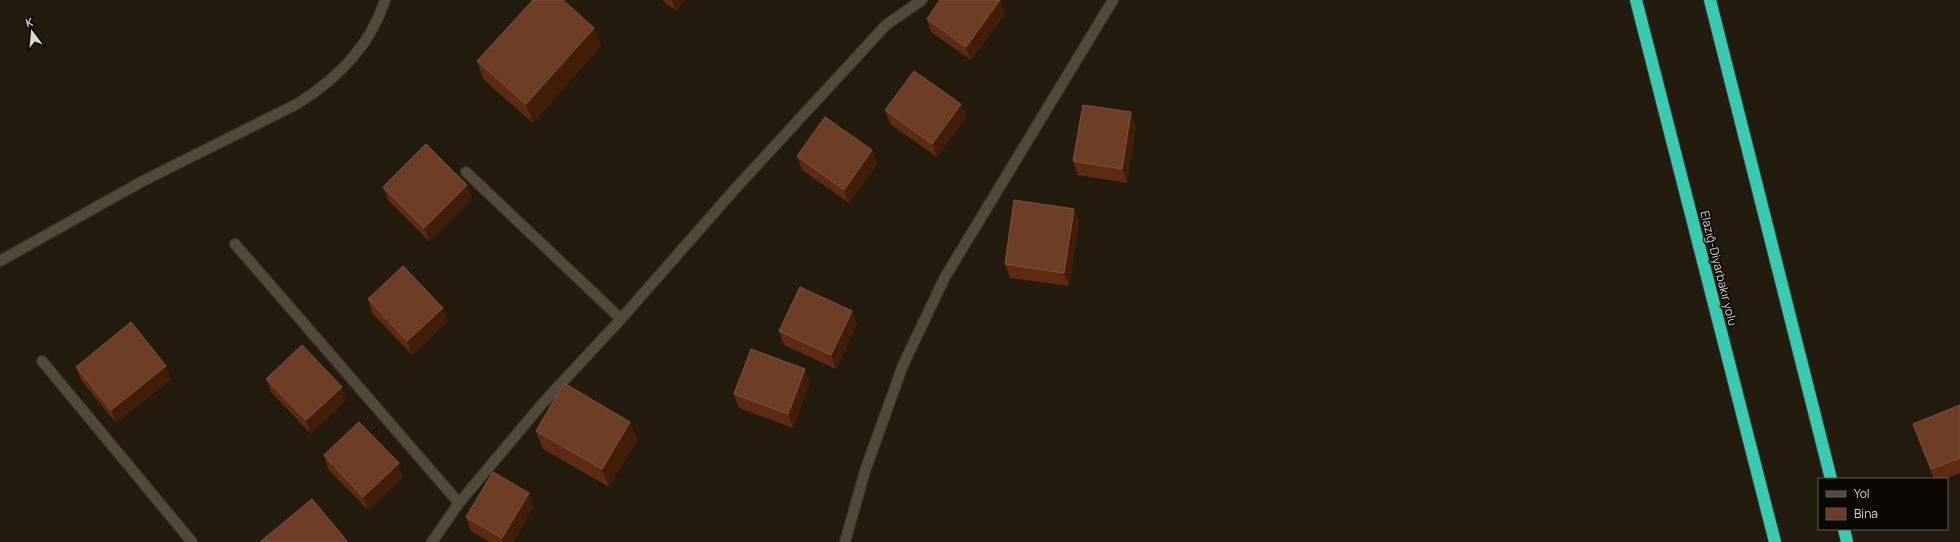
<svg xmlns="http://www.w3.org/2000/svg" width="1960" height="542" viewBox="0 0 1960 542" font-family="Manrope,sans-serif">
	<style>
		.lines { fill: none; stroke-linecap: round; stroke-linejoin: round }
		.minor-casing { stroke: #3a352d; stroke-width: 12 }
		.highway-casing { stroke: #3a352d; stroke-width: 14 }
		.minor { stroke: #51493a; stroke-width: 10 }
		.highway { stroke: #38cbb1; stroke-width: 12 }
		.wall { fill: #5f2a12 }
		.shaded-wall { fill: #421d08 }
		.building { fill: #6d3d26; stroke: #7e5541 }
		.labels { text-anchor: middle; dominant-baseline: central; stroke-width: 3; stroke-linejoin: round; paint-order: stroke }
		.street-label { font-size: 12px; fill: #dbd7ce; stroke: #0a0703 }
	</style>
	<rect width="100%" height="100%" fill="#231c0e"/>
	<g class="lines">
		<defs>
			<path id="minor" d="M 466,172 L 621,319
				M 235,244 L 459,503
				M 0,261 L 141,182 L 297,104 C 337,79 370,47 385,0
				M 42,361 L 192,542
				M 432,542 L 459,503 L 542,404 L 621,319 L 735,189 L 886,25 L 922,0
				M 845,542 L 865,471 L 903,365 L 945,277 L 1113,0"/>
			<path id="highway" d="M 1636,0 L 1775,542
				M 1710,0 L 1831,479
				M 1844,529 L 1847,542"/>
		</defs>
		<!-- minor casing -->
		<use href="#minor" class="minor-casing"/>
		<!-- highway casing -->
		<use href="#highway" class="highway-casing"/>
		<!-- minor -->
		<use href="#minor" class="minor"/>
		<!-- highway -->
		<use href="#highway" class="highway"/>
	</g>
	<!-- wall -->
	<path class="wall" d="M 662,0 L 685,0 L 676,11 Z
		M 1005,14 L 971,60 L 931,32 L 927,19 Z
		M 594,28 L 601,46 L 533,123 L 484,80 L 477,61 Z
		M 961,104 L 966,117 L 937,157 L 890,124 L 885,110 Z
		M 1136,126 L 1127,183 L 1078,175 L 1073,161 Z
		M 872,150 L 877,164 L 849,203 L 802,170 L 797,156 Z
		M 383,187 L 472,198 L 429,241 L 388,200 Z
		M 1074,209 L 1079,222 L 1069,286 L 1010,278 L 1005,264 Z
		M 368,299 L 448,321 L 412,355 L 372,313 Z
		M 857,324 L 836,369 L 784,345 L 779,331 Z
		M 76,367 L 171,379 L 116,423 L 81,380 Z
		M 266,379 L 342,387 L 346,400 L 311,434 L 271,392 Z
		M 810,382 L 793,428 L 739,408 L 734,394 Z
		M 1960,405 L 1960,473 L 1945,479 L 1934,479 L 1913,424 Z
		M 630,422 L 637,440 L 609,487 L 543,449 L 536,431 Z
		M 324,455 L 403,477 L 368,510 L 328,469 Z
		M 529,493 L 533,507 L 513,542 L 490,542 L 471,531 L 466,517 Z"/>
	<!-- shaded-wall -->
	<path class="shaded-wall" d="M 672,0 L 685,0 L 676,11 Z
		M 1000,0 L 1005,14 L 971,60 L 966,47 Z
		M 594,28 L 601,46 L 533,123 L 526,104 Z
		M 961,104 L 966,117 L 937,157 L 932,144 Z
		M 1131,112 L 1136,126 L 1127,183 L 1122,169 Z
		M 872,150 L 877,164 L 849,203 L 844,190 Z
		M 467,185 L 472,198 L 429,241 L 424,228 Z
		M 1074,209 L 1079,222 L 1069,286 L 1064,273 Z
		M 443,308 L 448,321 L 412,355 L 407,341 Z
		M 852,311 L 857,324 L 836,369 L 831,355 Z
		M 166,366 L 171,379 L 116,423 L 111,410 Z
		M 805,369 L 810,382 L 793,428 L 788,414 Z
		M 342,387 L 346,400 L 311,434 L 306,420 Z
		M 630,422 L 637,440 L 609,487 L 602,469 Z
		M 399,463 L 403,477 L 368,510 L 363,497 Z
		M 529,493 L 533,507 L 513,542 L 503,542 L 502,538 Z"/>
	<!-- building -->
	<path class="building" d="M 533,0 L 563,0 L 594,28 L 526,104 L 477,61 Z
		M 940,0 L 1000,0 L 966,47 L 927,19 Z
		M 914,71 L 961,104 L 932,144 L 885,110 Z
		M 1083,105 L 1131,112 L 1122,169 L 1073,161 Z
		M 825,117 L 872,150 L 844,190 L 797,156 Z
		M 426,144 L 467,185 L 424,228 L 383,187 Z
		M 1014,200 L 1074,209 L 1064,273 L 1005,264 Z
		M 403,266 L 443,308 L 407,341 L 368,299 Z
		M 800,287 L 852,311 L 831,355 L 779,331 Z
		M 131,322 L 166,366 L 111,410 L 76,367 Z
		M 302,345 L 342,387 L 306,420 L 266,379 Z
		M 751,349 L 805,369 L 788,414 L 734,394 Z
		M 564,383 L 630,422 L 602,469 L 536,431 Z
		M 1960,405 L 1960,458 L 1931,469 L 1913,424 Z
		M 359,422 L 399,463 L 363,497 L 324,455 Z
		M 493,472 L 529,493 L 502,538 L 466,517 Z
		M 312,499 L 347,541 L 346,542 L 260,542 Z"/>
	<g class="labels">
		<!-- street labels -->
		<g class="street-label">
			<text transform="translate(1719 268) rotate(76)">Elazığ-Diyarbakır yolu</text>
		</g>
	</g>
	<!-- legend -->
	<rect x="1818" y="478" width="130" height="52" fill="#0a0703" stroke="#5e5a54"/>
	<rect x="1826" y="491" width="20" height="6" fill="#51493a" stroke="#5e5a54"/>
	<text x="1854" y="498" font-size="12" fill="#dbd7ce">Yol</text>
	<rect x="1826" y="508" width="20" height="12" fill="#6d3d26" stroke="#5e5a54"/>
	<text x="1854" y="518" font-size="12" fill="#dbd7ce">Bina</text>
	<!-- north arrow -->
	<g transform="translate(32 32) rotate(344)" stroke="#0a0703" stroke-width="3" paint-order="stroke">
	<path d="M0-3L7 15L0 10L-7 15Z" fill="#dbd7ce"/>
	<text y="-6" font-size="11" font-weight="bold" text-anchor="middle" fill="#dbd7ce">K</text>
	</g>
</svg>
